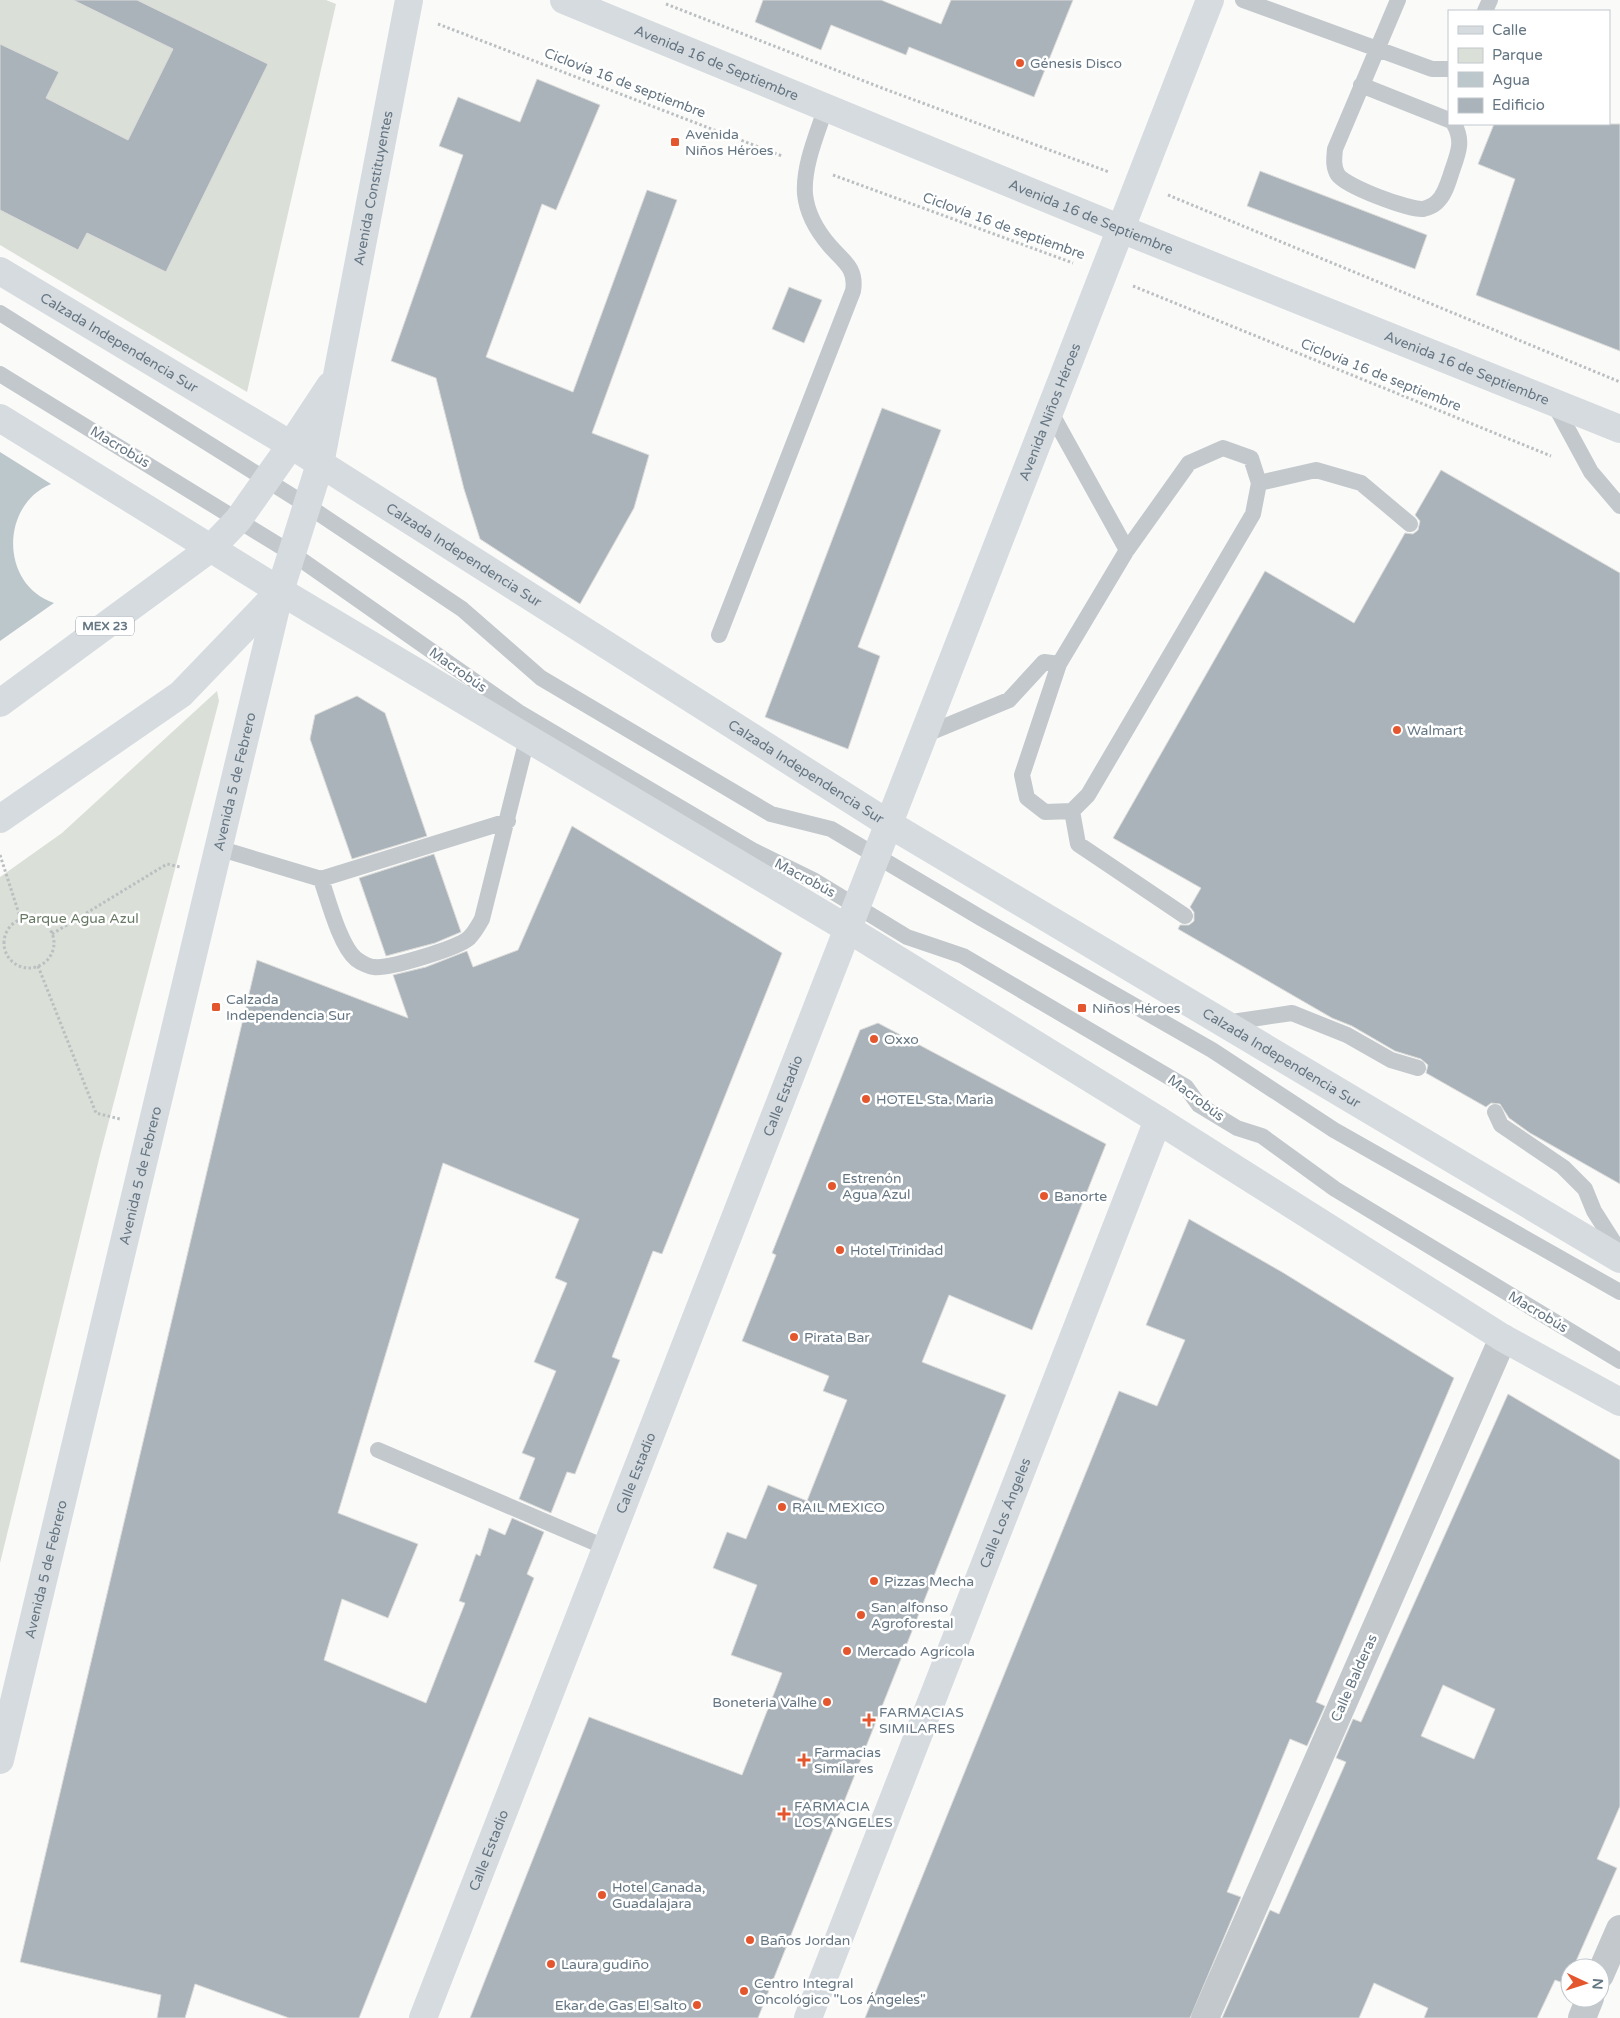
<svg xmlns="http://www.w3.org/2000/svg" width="1620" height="2018" viewBox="0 0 1620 2018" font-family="'Varela Round',sans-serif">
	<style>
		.green { fill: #dadfd7 }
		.water { fill: #bbc7cb }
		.building { fill: #aab3b9; stroke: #dcdcda; fill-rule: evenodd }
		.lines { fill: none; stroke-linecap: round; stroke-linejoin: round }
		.path { stroke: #bbbfc2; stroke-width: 3; stroke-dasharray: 2.5 2.5; stroke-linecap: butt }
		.lane { stroke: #c3c8cc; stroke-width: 16 }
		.street { stroke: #c3c8cc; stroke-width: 28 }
		.secondary { stroke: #d6dbdf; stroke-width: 28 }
		.primary { stroke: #d6dbdf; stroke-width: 28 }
		.poi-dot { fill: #e4572e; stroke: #fff; stroke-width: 2 }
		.labels { text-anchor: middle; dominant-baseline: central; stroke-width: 5; stroke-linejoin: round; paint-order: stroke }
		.shield { fill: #fff; stroke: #939fa8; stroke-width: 1 }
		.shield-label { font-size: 12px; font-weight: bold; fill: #657683 }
		.street-label { font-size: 14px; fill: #657683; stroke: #fff }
		.poi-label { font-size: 14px; fill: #657683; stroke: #fff; text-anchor: start }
		.park-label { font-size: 14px; fill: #687a64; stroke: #fff }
	</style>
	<rect width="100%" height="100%" fill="#fafaf8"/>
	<!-- green -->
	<path class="green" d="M 0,0 L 326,0 L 336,4 L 247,392 L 0,245 Z
		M 217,691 L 219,701 L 100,1155 L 0,1563 L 0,877 L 62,833 Z"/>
	<!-- water -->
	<path class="water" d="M 0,452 L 51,484 C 0,505 0,585 54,603 L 0,641 Z"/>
	<!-- building -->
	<path class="building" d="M 73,0 L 137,0 L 268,64 L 166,272 L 87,233 L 78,250 L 0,210 L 0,44 L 59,72 L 46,98 L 128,140 L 173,49 Z
		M 763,0 L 881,0 L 941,24 L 951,0 L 1073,0 L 1034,97 L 909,47 L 906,55 L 831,25 L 821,50 L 755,22 Z
		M 537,79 L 600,105 L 556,210 L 542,204 L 486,357 L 573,392 L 647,190 L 677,200 L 592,433 L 649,455 L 634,508 L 580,604 L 480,539 L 464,489 L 436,378 L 391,361 L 463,155 L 439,146 L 458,97 L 520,122 Z
		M 1494,124 L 1620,124 L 1620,351 L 1476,295 L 1515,179 L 1478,164 Z
		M 1260,171 L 1427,235 L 1415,269 L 1247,206 Z
		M 789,287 L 822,300 L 804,343 L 772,329 Z
		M 882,408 L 941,430 L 858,647 L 880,656 L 848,749 L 765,717 Z
		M 1441,470 L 1620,573 L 1620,1184 L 1530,1133 L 1509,1118 L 1500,1104 L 1491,1103 L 1486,1107 L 1426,1073 L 1428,1065 L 1421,1059 L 1395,1051 L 1352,1026 L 1332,1018 L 1178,929 L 1180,925 L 1189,925 L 1194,921 L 1194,912 L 1190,907 L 1201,888 L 1113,838 L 1265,571 L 1354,623 L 1405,533 L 1413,534 L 1418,530 L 1420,521 L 1415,515 Z
		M 357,696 L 385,713 L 427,836 L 352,859 L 310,739 L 315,715 Z
		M 572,826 L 782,953 L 662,1254 L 653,1251 L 612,1357 L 620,1360 L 575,1474 L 567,1472 L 551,1513 L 519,1499 L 535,1458 L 522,1453 L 556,1371 L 534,1362 L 567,1283 L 555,1278 L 579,1219 L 443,1163 L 338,1513 L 418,1544 L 388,1618 L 342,1599 L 324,1660 L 426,1703 L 465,1603 L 459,1601 L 476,1554 L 480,1556 L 489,1528 L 505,1535 L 512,1518 L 544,1532 L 527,1574 L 534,1578 L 359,2018 L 289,2018 L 195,1984 L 185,2018 L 157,2018 L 161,1995 L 20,1962 L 257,960 L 408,1018 L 393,975 L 426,967 L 467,951 L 473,967 L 518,950 Z
		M 434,854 L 461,932 L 435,943 L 386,956 L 359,878 Z
		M 878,1023 L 1106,1144 L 1032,1330 L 949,1295 L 922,1362 L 1006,1395 L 758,2018 L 470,2018 L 589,1717 L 742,1775 L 782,1673 L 731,1655 L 757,1585 L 713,1568 L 727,1532 L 746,1539 L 768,1485 L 807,1501 L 847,1400 L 823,1391 L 829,1376 L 742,1341 L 776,1255 L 772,1253 L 860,1030 Z
		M 1189,1219 L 1282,1272 L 1454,1378 L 1316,1702 L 1325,1706 L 1307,1746 L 1290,1739 L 1227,1892 L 1241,1897 L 1190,2018 L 865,2018 L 1119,1391 L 1157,1406 L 1185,1340 L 1146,1325 Z
		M 1508,1394 L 1620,1460 L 1620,1806 L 1597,1859 L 1617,1868 L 1573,1968 L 1570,1968 L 1566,1984 L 1555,1980 L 1537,2018 L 1424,2018 L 1428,2008 L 1374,1983 L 1359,2018 L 1222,2018 L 1270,1910 L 1279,1914 L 1346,1762 L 1336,1758 L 1353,1719 L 1361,1722 ZM 1443,1685 L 1495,1709 L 1474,1759 L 1421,1736 Z"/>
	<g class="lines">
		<!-- path -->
		<path class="path" d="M 666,4 L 882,88 L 1109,172
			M 438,24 L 782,156
			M 833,175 L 1073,263
			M 1168,195 L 1620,382
			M 1133,286 L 1551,456
			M 0,855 L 21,920
			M4 943a25 25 0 1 1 50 0a25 25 0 1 1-50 0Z
			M 52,934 L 167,864 L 180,867
			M 38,966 L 96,1113 L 120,1119"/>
		<!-- lane -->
		<path class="lane" d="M 1243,0 L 1432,69 L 1449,69
			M 1398,0 L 1335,149 C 1334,159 1333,167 1338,175 C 1347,187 1409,210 1423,209 C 1427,208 1434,205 1437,202 C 1446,194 1449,179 1453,168 C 1459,151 1463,140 1454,124
			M 1485,11 L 1490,0
			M 1361,85 L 1449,120
			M 0,313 L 308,506 L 462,609 L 541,678 L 771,814 L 831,829 L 981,918 L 1212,1050 L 1334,1130 L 1620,1292
			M 0,374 L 293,554 L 520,713 L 752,850 L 815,881 L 907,937 L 963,956 L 1186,1087 L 1199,1105 L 1237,1128 L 1262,1136 L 1335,1189 L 1620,1361
			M 1553,402 L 1591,472 L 1620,506
			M 1050,411 L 1127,550
			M 1223,448 L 1251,458 L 1259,483 L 1253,514 L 1088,795 L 1072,811 L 1045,812 L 1027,798 L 1022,775 L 1059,664 L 1127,550 L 1189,463 Z
			M 1259,483 L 1316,470 L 1361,483 L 1410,524
			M 719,635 L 853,291 C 857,268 843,261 830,246 C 817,231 807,214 805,194 C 803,166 817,134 826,107
			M 924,735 L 1009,700 L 1044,662 L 1059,664
			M 1072,811 L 1078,844 L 1185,916
			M 218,848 L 321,879 C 328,899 340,946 356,959 C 360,962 369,967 374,967 C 389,969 458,948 469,938 C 475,932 478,926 482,919 L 527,739
			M 321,879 L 508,821
			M 1225,1023 L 1292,1013 L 1347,1035 L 1391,1060 L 1418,1068
			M 1495,1112 L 1501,1125 L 1563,1167 L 1585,1189 L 1594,1211 L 1620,1252
			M 378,1450 L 607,1548"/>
		<!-- street -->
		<path class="street" d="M 1600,1975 L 1620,1929
			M 1205,2018 L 1503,1338
			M 1582,2018 L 1590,1998"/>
		<!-- secondary -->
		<g class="secondary">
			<path id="s1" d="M 564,0 L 1121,229 L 1620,429"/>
			<path d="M 291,445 L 330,386"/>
			<path id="s2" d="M 320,464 L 409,0"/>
			<path id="s3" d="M 0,1760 L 280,591"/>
			<path id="s4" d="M 808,2018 L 1158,1120"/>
		</g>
		<!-- primary -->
		<g class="primary">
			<path id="s5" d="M 0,271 L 291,445 L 889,824 L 1620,1259"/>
			<path d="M 0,418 L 280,591 L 848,929 L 1158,1120 L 1503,1338 L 1620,1402"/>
			<path d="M 0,703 L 211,548 L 238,520 L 291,445"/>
			<path d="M 0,819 L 181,694 L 280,591 L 320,464"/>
			<path id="s6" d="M 423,2018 L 1210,0"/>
		</g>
	</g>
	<!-- markers -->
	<g class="poi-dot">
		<circle cx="1020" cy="63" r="5"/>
		<rect x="670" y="137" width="10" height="10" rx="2.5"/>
		<circle cx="1397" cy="730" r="5"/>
		<rect x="211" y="1002" width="10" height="10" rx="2.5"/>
		<rect x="1077" y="1003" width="10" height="10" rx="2.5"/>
		<circle cx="874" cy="1039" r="5"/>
		<circle cx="866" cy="1099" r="5"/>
		<circle cx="832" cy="1186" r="5"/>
		<circle cx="1044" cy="1196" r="5"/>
		<circle cx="840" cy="1250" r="5"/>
		<circle cx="794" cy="1337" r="5"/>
		<circle cx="782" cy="1507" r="5"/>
		<circle cx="874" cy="1581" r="5"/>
		<circle cx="861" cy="1615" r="5"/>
		<circle cx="847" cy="1651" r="5"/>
		<circle cx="827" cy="1702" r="5"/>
		<path d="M866.5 1712.5h5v5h5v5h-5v5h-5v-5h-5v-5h5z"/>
		<path d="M801.5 1752.5h5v5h5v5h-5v5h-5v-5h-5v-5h5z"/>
		<path d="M781.5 1806.5h5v5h5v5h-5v5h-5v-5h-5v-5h5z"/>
		<circle cx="602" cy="1895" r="5"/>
		<circle cx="750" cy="1940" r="5"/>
		<circle cx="551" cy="1964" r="5"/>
		<circle cx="744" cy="1991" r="5"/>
		<circle cx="697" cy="2005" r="5"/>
	</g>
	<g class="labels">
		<!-- shield labels -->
		<rect class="shield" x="76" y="616.5" width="58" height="19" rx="4"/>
		<g class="shield-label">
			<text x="105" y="626">MEX 23</text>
		</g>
		<!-- street labels -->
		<g class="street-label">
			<text stroke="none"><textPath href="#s1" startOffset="165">Avenida 16 de Septiembre</textPath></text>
			<text transform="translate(625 83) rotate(21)">Ciclovía 16 de septiembre</text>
			<text stroke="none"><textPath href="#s2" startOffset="281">Avenida Constituyentes</textPath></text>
			<text stroke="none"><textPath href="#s1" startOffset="570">Avenida 16 de Septiembre</textPath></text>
			<text transform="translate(1004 226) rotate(20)">Ciclovía 16 de septiembre</text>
			<text stroke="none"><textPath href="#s5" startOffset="139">Calzada Independencia Sur</textPath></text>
			<text stroke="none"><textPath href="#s1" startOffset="975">Avenida 16 de Septiembre</textPath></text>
			<text transform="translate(1381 375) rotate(22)">Ciclovía 16 de septiembre</text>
			<text stroke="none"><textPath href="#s6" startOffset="1724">Avenida Niños Héroes</textPath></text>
			<text transform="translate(120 447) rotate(31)">Macrobús</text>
			<text stroke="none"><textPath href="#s5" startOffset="544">Calzada Independencia Sur</textPath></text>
			<text transform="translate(458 670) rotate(35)">Macrobús</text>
			<text stroke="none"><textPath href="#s5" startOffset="949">Calzada Independencia Sur</textPath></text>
			<text stroke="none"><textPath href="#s3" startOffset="1006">Avenida 5 de Febrero</textPath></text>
			<text transform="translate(805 878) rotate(28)">Macrobús</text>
			<text stroke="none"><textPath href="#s5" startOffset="1504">Calzada Independencia Sur</textPath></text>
			<text stroke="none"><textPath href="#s6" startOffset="990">Calle Estadio</textPath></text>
			<text transform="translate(1196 1098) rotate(37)">Macrobús</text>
			<text stroke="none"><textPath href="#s3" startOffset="601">Avenida 5 de Febrero</textPath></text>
			<text transform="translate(1538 1312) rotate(31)">Macrobús</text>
			<text stroke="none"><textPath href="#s6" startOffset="585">Calle Estadio</textPath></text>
			<text stroke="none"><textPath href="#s4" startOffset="542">Calle Los Ángeles</textPath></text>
			<text stroke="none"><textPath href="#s3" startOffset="196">Avenida 5 de Febrero</textPath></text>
			<text transform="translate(1354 1678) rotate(-66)">Calle Balderas</text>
			<text stroke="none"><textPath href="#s6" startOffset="180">Calle Estadio</textPath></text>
		</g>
		<!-- poi labels -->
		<g class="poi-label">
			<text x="1030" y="63">Génesis Disco</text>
			<text x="685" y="134">Avenida<tspan x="685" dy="16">Niños Héroes</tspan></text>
			<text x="1407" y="730">Walmart</text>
			<text x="226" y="999">Calzada<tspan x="226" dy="16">Independencia Sur</tspan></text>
			<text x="1092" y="1008">Niños Héroes</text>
			<text x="884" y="1039">Oxxo</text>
			<text x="876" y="1099">HOTEL Sta. Maria</text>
			<text x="842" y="1178">Estrenón<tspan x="842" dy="16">Agua Azul</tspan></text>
			<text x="1054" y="1196">Banorte</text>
			<text x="850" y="1250">Hotel Trinidad</text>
			<text x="804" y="1337">Pirata Bar</text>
			<text x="792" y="1507">RAIL MEXICO</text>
			<text x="884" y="1581">Pizzas Mecha</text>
			<text x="871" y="1607">San alfonso<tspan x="871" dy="16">Agroforestal</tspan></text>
			<text x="857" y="1651">Mercado Agrícola</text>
			<text x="817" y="1702" text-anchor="end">Boneteria Valhe</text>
			<text x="879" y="1712">FARMACIAS<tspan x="879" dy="16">SIMILARES</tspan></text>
			<text x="814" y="1752">Farmacias<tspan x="814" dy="16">Similares</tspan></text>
			<text x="794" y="1806">FARMACIA<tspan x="794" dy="16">LOS ANGELES</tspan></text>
			<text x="612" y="1887">Hotel Canada,<tspan x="612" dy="16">Guadalajara</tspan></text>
			<text x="760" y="1940">Baños Jordan</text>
			<text x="561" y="1964">Laura gudiño</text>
			<text x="754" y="1983">Centro Integral<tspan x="754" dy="16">Oncológico "Los Ángeles"</tspan></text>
			<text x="687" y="2005" text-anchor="end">Ekar de Gas El Salto</text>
		</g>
		<!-- park labels -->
		<g class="park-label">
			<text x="79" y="918">Parque Agua Azul</text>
		</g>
	</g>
	<!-- legend -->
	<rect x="1448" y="10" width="162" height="115" fill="#ffffff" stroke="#c1c8cd"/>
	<rect x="1458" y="26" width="25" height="8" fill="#d6dbdf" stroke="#c1c8cd"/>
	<text x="1492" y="35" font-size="15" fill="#657683">Calle</text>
	<rect x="1458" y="48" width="25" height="15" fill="#dadfd7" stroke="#c1c8cd"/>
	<text x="1492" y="60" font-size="15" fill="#657683">Parque</text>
	<rect x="1458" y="72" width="25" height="15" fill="#bbc7cb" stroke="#c1c8cd"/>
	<text x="1492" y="85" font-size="15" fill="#657683">Agua</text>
	<rect x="1458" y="98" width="25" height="15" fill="#aab3b9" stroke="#c1c8cd"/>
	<text x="1492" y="110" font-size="15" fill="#657683">Edificio</text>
	<!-- north arrow -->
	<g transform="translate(1585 1983) rotate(94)"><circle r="24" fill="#ffffff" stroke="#c1c8cd"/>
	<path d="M0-4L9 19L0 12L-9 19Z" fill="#e4572e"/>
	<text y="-8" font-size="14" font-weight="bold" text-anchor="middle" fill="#657683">N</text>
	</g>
</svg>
